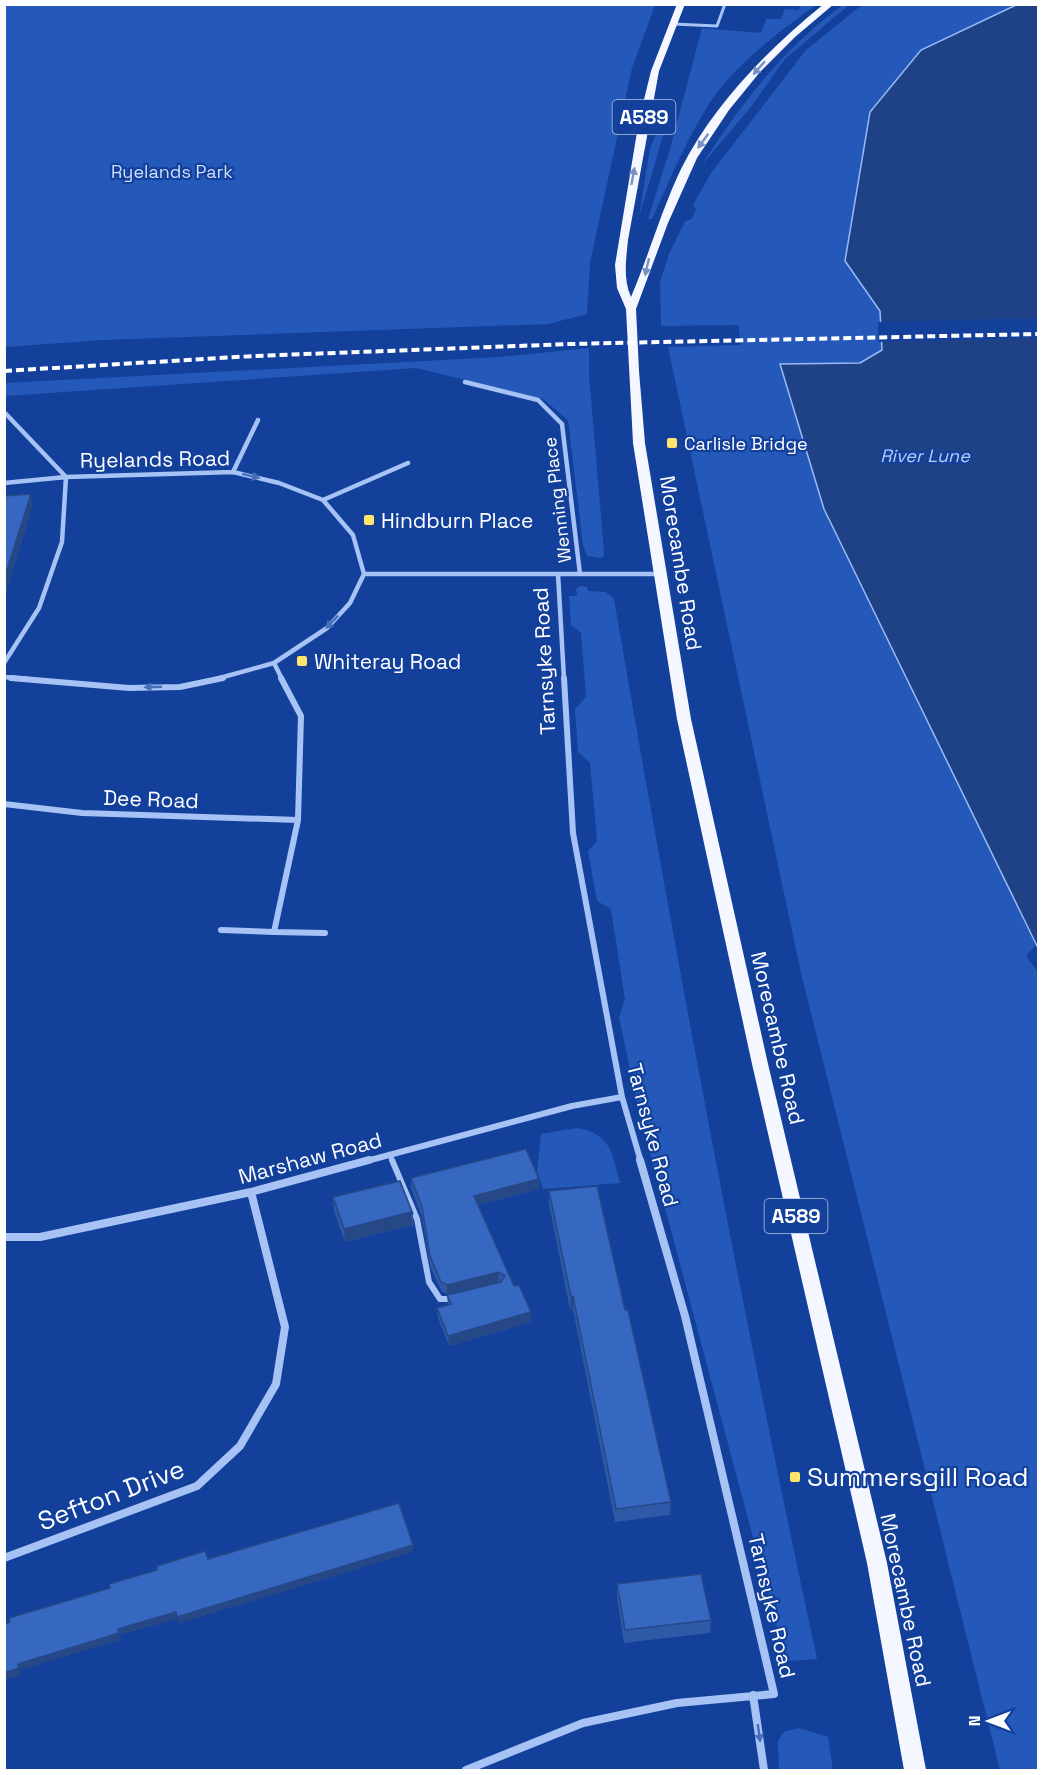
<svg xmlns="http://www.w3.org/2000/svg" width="1043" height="1775" viewBox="0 0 1043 1775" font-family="'Space Grotesk',sans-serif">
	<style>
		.green { fill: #2559b9 }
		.water { fill: #1f4287; stroke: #99bbf7; stroke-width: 1.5 }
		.pier { fill: #12409b }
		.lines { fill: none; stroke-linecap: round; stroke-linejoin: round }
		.service-far2 { stroke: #a7c2f4; stroke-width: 3 }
		.service-far1 { stroke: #a7c2f4; stroke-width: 4.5 }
		.service { stroke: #a7c2f4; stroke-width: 6 }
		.minor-far2 { stroke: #a7c2f4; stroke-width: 4.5 }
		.minor-far1 { stroke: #a7c2f4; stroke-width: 6 }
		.minor { stroke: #a7c2f4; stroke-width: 8 }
		.primary { fill: #f4f7ff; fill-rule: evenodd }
		.rail { stroke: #fff; stroke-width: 4; stroke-dasharray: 8 4; stroke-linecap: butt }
		.wall { fill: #2e59a6 }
		.shaded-wall { fill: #264887 }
		.building { fill: #3667c1; stroke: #264887; stroke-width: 1.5 }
		.oneway { fill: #7892c8 }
		.oneway2 { fill: #466eba }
		.poi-dot { fill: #ffe36a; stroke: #12409b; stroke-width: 2 }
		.labels { text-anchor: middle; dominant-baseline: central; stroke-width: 4.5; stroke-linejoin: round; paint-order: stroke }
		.far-park-label { font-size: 18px; fill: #cfdffd; stroke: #12409b }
		.far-poi-label { font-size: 18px; fill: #fff; stroke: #12409b; text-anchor: start }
		.far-water-label { font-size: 18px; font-style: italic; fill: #b3cdfa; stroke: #12409b }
		.far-street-label { font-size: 18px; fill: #fff; stroke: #12409b }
		.shield { fill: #12409b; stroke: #b8c6e1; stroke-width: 1.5 }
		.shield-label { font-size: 20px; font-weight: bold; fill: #fff }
		.street-label { font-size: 21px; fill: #fff; stroke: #12409b }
		.poi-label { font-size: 21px; fill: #fff; stroke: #12409b; text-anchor: start }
		.near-poi-label { font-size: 26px; fill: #fff; stroke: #12409b; text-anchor: start }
		.near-street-label { font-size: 26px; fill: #fff; stroke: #12409b }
	</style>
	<rect width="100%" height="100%" fill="#12409b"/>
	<!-- green -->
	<path class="green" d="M 5,4 L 655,5 L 632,68 L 590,263 L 587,314 L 548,324 L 103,340 L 5,347 Z
		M 863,4 L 1016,5 L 921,50 L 845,261 L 880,311 L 882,350 L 860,363 L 780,364 L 824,509 L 1036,945 L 1026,956 L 1038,972 L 1038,1770 L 1000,1770 L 801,973 L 668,347 L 741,345 L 738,325 L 661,326 L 660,282 L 669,254 L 685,221 L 692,219 L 696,209 L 693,205 L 711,173 L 806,50 Z
		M 800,5 L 816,5 C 777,33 729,69 704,112 C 684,146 668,183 652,219 L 648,219 L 670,149 L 702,28 L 761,33 L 766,19 L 781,19 L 785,9 L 799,10 Z
		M 843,5 L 849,5 L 785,59 L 750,108 L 701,166 C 741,104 783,48 843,5 Z
		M 659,128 L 665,129 L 639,217 L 650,148 Z
		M 589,348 L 589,375 L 604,551 L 604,556 L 600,558 L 587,556 L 583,545 L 568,420 L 543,399 L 416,368 L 5,396 L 5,383 L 500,357 Z
		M 580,586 L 587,587 L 588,591 L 606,592 L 614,599 C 675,954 741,1307 817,1659 L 786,1661 L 637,1103 L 619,1017 L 625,999 L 611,909 L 597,901 L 588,851 L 597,841 L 590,763 L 578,752 L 575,709 L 586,697 L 581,633 L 571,625 L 569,596 L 577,596 L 576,589 Z
		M 577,1128 C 612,1134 612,1154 620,1183 L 543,1189 L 537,1171 L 541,1134 Z
		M 799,1728 L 828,1737 L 833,1770 L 779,1770 L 778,1741 L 784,1732 Z"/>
	<!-- water -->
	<path class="water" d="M 1016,5 L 1038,5 L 1038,948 L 824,509 L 780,364 L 860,363 L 882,350 L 880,311 L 845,261 L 870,112 L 921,50 Z"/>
	<!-- pier -->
	<path class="pier" d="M 1038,318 L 1038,338 L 878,342 L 878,322 Z"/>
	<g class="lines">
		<!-- service-far2 -->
		<path class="service-far2" d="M 673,24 L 717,26 L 725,4"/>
		<!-- service-far1 -->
		<path class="service-far1" d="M 389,1154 L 393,1162"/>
		<!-- service -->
		<path class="service" d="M 392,1160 L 417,1219 L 429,1282 L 440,1299 L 451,1299"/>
		<!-- minor-far2 -->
		<path class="minor-far2" d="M 465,382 L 538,400 L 562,424 L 580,574
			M 233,472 L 258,420
			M 4,483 L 66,477 L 233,472 L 279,483 L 323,500 L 353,535 L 364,574 L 350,603 L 327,628 L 274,663 L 216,679
			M 323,500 L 408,463
			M 364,574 L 660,574
			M 558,574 L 564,679
			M 4,663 L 39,608 L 62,542 L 66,477 L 6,414
			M 274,663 L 282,679
			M 4,677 L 28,679"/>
		<!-- minor-far1 -->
		<path class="minor-far1" d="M 11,678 L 129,688 L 180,687 L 223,678
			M 564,678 L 573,833 L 622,1097 L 641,1162
			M 4,804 L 82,813 L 298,820
			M 221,930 L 274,932 L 298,820 L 301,716 L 281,678
			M 274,932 L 325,933
			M 363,1162 L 572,1106 L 622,1097"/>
		<!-- minor -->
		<path class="minor" d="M 4,1237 L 40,1237 L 251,1192 L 369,1160
			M 4,1558 L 197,1486 L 240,1446 L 276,1384 L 285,1327 L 251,1192
			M 753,1695 L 764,1770
			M 466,1770 L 583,1723 L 677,1703 L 774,1694 L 685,1316 L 640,1160"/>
		<!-- primary -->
		<path class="primary" d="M 677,4 L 685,4 L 659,71 L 628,240 C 626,260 623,279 631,297 C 649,255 661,211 681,169 C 713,105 768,49 824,4 L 834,4 L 795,37 L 760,72 L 729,110 L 697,158 L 668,223 L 636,309 L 639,371 L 645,443 L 691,719 L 768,1064 L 887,1563 L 926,1770 L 904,1770 L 867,1563 L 752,1064 L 677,719 L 633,443 L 626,309 L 617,288 L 615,265 L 639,120 L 651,71 Z"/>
		<!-- rail -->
		<path class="rail" d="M 4,371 L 254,356 L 570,344 L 1038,334"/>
	</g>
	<!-- wall -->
	<path class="wall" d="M 411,1178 L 539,1189 L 478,1205 L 514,1286 L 531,1312 L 531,1322 L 449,1346 L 438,1318 L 437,1308 L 448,1305 L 447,1295 L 500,1283 L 499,1282 L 447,1294 L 442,1292 L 430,1266 L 422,1217 L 411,1188 Z
		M 400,1181 L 413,1214 L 413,1227 L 412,1225 L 345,1242 L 334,1211 L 333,1197 Z
		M 549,1191 L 625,1310 L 671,1502 L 670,1515 L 615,1522 L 573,1310 L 570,1310 L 549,1204 Z
		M 617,1584 L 711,1620 L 710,1633 L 624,1643 L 617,1597 Z"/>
	<!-- shaded-wall -->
	<path class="shaded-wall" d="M 31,494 L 33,506 L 4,600 L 4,579 Z
		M 539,1179 L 539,1189 L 474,1206 L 474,1196 Z
		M 411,1212 L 412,1225 L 345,1242 L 344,1229 Z
		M 499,1272 L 499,1282 L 447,1294 L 447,1285 Z
		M 573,1296 L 573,1310 L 570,1310 L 571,1297 Z
		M 531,1312 L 531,1322 L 449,1346 L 448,1336 Z
		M 413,1545 L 413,1552 L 178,1624 L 177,1617 Z
		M 176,1612 L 177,1619 L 120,1635 L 118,1629 Z
		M 119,1633 L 121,1640 L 20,1670 L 21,1675 L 4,1680 L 4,1673 L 18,1664 Z"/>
	<!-- building -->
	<path class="building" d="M 31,494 L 4,579 L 4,496 Z
		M 526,1149 L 539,1179 L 474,1196 L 514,1286 L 519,1285 L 531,1312 L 448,1336 L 437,1308 L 451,1304 L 447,1295 L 501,1282 L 505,1276 L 499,1272 L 447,1285 L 441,1282 L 430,1256 L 422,1207 L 411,1178 Z
		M 400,1181 L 413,1214 L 411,1212 L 344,1229 L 333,1197 Z
		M 597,1186 L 625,1310 L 628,1310 L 671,1502 L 616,1509 L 573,1296 L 571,1297 L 549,1191 Z
		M 399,1503 L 413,1545 L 177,1617 L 176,1612 L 118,1629 L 119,1633 L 18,1664 L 19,1668 L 4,1673 L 4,1624 L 10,1622 L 9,1618 L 110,1588 L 109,1584 L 157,1570 L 157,1566 L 205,1551 L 208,1559 Z
		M 701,1574 L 711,1620 L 625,1630 L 617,1584 Z
		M 689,1769 L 689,1770 L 668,1770 Z"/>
	<!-- one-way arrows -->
	<defs><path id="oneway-solid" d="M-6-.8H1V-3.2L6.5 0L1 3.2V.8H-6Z" transform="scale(1.5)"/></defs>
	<g class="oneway">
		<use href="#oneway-solid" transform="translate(759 68) rotate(131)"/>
		<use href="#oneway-solid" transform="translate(703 141) rotate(126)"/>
		<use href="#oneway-solid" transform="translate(633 176) rotate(-80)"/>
		<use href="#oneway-solid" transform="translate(647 267) rotate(103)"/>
	</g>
	<g class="oneway2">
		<use href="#oneway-solid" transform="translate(251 476) rotate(14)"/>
		<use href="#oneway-solid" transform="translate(332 622) rotate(134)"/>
		<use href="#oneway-solid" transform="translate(153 687) rotate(178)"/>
		<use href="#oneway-solid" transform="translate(759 1733) rotate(82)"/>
	</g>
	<!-- markers -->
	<g class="poi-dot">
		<rect x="666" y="437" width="12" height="12" rx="3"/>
		<rect x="363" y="514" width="12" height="12" rx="3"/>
		<rect x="296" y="655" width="12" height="12" rx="3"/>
		<rect x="789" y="1471" width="12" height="12" rx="3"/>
	</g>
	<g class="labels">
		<!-- far-park labels -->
		<g class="far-park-label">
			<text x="172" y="171">Ryelands Park</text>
		</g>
		<!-- far-poi labels -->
		<g class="far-poi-label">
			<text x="684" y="443">Carlisle Bridge</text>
		</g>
		<!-- far-water labels -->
		<g class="far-water-label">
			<text x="925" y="455">River Lune</text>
		</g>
		<!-- far-street labels -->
		<g class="far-street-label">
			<text transform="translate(557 500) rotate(-97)">Wenning Place</text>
		</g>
		<!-- shield labels -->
		<g class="shield">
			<rect x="612.5" y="100" width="63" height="34" rx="4.5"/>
			<rect x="764.5" y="1199" width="63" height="34" rx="4.5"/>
		</g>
		<g class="shield-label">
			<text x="644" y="117">A589</text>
			<text x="796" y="1216">A589</text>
		</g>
		<!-- street labels -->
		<g class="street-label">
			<text transform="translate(155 459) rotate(-1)">Ryelands Road</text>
			<text transform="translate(681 563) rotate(81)">Morecambe Road</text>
			<text transform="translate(544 661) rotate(-93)">Tarnsyke Road</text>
			<text transform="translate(151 799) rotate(2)">Dee Road</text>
			<text transform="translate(778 1038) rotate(77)">Morecambe Road</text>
			<text transform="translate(653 1135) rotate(75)">Tarnsyke Road</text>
			<text transform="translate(310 1158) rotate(-15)">Marshaw Road</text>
			<text transform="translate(906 1600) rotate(78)">Morecambe Road</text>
			<text transform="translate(772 1606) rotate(77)">Tarnsyke Road</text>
		</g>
		<!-- poi labels -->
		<g class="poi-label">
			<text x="381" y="520">Hindburn Place</text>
			<text x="314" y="661">Whiteray Road</text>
		</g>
		<!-- near-poi labels -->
		<g class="near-poi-label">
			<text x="807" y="1477">Summersgill Road</text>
		</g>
		<!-- near-street labels -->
		<g class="near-street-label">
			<text transform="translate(111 1495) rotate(-21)">Sefton Drive</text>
		</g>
	</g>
	<!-- border -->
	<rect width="1043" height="1775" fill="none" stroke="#ffffff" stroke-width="12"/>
	<!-- north arrow -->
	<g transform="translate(989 1721) rotate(270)" stroke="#12409b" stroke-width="4.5" paint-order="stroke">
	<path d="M0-4.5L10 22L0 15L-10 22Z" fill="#ffffff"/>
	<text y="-9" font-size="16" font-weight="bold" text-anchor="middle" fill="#ffffff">N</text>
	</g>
</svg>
